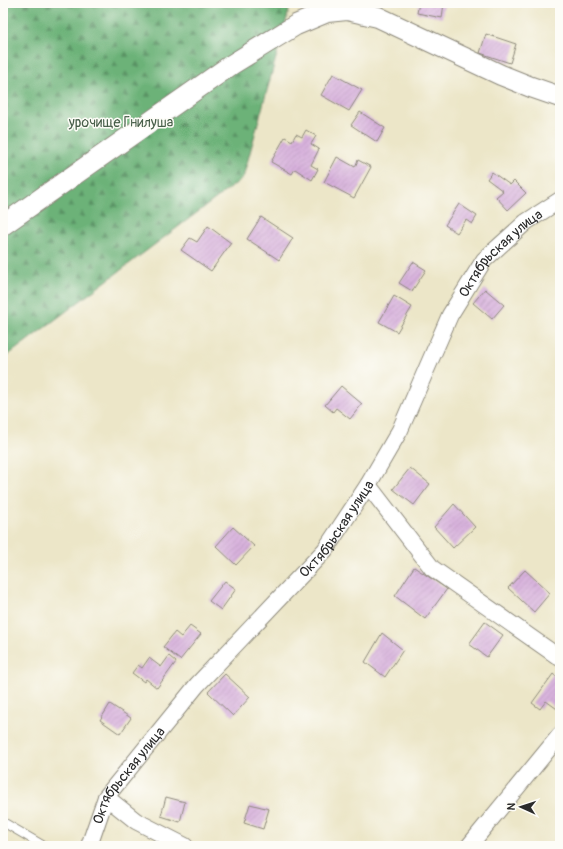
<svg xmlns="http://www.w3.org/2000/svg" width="563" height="849" viewBox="0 0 563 849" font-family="Pangolin,sans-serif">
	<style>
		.forest { fill: url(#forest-firs); stroke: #4c6e52 }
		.building { fill: url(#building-hatch) }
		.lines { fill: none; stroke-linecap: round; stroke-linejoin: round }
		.service-casing { stroke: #8c887a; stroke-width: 10 }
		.minor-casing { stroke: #8c887a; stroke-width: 18 }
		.tertiary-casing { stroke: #8c887a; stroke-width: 22 }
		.service { stroke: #fff; stroke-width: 8 }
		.minor { stroke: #fff; stroke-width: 16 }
		.tertiary { stroke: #fff; stroke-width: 20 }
		.labels { text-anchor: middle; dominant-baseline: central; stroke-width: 3; stroke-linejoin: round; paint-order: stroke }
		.park-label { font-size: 14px; fill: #465d48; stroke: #fdfcf7 }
		.street-label { font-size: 14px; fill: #2b2b2b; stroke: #fdfcf7 }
	</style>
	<defs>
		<pattern id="forest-firs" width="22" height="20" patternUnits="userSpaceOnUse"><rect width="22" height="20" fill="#6cb278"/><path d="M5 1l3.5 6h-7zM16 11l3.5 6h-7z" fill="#599163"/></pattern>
		<pattern id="building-hatch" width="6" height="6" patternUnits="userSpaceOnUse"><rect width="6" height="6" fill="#d7b1dc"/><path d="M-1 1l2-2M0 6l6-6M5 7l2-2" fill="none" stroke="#b998bd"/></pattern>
	</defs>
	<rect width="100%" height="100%" fill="#fdfcf7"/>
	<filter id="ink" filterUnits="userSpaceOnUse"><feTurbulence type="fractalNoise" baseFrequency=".025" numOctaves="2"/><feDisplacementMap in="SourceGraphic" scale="8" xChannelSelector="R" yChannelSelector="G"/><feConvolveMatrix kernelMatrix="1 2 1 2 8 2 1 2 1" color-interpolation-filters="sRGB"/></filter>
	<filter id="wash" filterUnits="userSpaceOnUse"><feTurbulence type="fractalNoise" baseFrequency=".012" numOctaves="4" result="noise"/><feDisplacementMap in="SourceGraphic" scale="16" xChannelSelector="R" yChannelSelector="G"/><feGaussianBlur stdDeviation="0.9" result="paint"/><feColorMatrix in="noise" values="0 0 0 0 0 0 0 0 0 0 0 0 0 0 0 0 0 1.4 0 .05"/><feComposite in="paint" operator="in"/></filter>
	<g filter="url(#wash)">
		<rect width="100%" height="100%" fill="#ece6c8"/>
		<!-- forest -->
		<path class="forest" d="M 3,3 L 291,3 L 243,178 L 3,359 Z"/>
		<g id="blocks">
			<!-- building -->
			<path class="building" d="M 419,3 L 444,3 L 442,18 L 417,13 Z
				M 486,34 L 516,44 L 510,63 L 480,53 Z
				M 333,74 L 362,90 L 349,111 L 321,95 Z
				M 360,112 L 385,128 L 377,142 L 351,125 Z
				M 306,130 L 316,136 L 311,144 L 319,149 L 311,165 L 318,169 L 312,180 L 295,169 L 292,174 L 271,162 L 285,137 L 292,141 L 296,134 L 302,137 Z
				M 337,157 L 355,167 L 358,160 L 371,167 L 354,198 L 324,182 Z
				M 492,172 L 510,185 L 514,181 L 526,193 L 508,210 L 496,197 L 503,191 L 487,179 Z
				M 459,204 L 477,216 L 472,224 L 466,220 L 457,233 L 445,225 Z
				M 261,217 L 293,238 L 279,260 L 247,239 Z
				M 208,226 L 231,243 L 211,271 L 181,250 L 190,238 L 197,242 Z
				M 413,262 L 426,270 L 412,291 L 399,283 Z
				M 485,289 L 504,305 L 492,319 L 473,303 Z
				M 394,296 L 412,307 L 397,332 L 379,322 Z
				M 341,386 L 362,404 L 350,419 L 336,408 L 333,412 L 325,405 Z
				M 410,468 L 430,484 L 414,505 L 393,489 Z
				M 454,504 L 475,527 L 453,548 L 434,527 Z
				M 233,527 L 254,546 L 236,565 L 216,546 Z
				M 414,567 L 447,589 L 425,619 L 395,596 Z
				M 525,570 L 550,593 L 534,612 L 508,588 Z
				M 225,581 L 236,589 L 221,610 L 209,601 Z
				M 485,622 L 503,635 L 487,657 L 469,644 Z
				M 190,626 L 201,634 L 180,660 L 163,647 L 175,632 L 181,637 Z
				M 382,633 L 403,650 L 385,677 L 365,662 Z
				M 169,656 L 176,662 L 157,688 L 146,679 L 144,682 L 132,673 L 138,665 L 142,668 L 149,658 L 161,667 Z
				M 225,674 L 250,697 L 233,716 L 208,692 Z
				M 553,674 L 560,680 L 560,711 L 546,701 L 540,709 L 532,703 Z
				M 110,704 L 131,718 L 120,734 L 100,720 Z
				M 166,797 L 185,802 L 180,822 L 161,816 Z
				M 250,804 L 269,809 L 263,829 L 244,823 Z"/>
		</g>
	</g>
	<g filter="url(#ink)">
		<use href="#blocks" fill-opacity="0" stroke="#8c887a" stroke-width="1"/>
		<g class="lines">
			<defs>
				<path id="service" d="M 3,822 L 44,846"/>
				<g id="minor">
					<path d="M 368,485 L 432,568 L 560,658"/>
					<path d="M 106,797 L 136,821 L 185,846"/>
					<path id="s1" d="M 89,846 L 106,797 L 197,685 L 325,550 L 368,485 L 400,430 L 450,315 L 484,260 L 526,222 L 560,200"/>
					<path d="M 469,846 L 560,735"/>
				</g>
				<path id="tertiary" d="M 3,225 L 231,65 L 296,25 L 327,12 L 347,10 L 378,17 L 501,75 L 531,87 L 560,97"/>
			</defs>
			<!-- service casing -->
			<use href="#service" class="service-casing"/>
			<!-- minor casing -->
			<use href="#minor" class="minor-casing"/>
			<!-- tertiary casing -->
			<use href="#tertiary" class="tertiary-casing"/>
			<!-- service -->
			<use href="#service" class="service"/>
			<!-- minor -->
			<use href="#minor" class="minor"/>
			<!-- tertiary -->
			<use href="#tertiary" class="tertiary"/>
		</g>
	</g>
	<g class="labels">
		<!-- park labels -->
		<g class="park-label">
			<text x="121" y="122">урочище Гнилуша</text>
		</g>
		<!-- street labels -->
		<g class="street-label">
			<text stroke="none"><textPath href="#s1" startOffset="730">Октябрьская улица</textPath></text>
			<text stroke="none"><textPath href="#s1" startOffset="406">Октябрьская улица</textPath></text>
			<text stroke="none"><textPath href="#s1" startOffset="82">Октябрьская улица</textPath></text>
		</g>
	</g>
	<!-- margin -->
	<rect width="563" height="849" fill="none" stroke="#fdfcf7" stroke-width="16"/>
	<!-- north arrow -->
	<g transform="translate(521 807) rotate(273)" stroke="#fdfcf7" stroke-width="3" paint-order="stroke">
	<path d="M0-3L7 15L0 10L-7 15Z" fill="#2b2b2b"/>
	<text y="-6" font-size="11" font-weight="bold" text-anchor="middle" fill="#2b2b2b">N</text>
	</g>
</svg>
